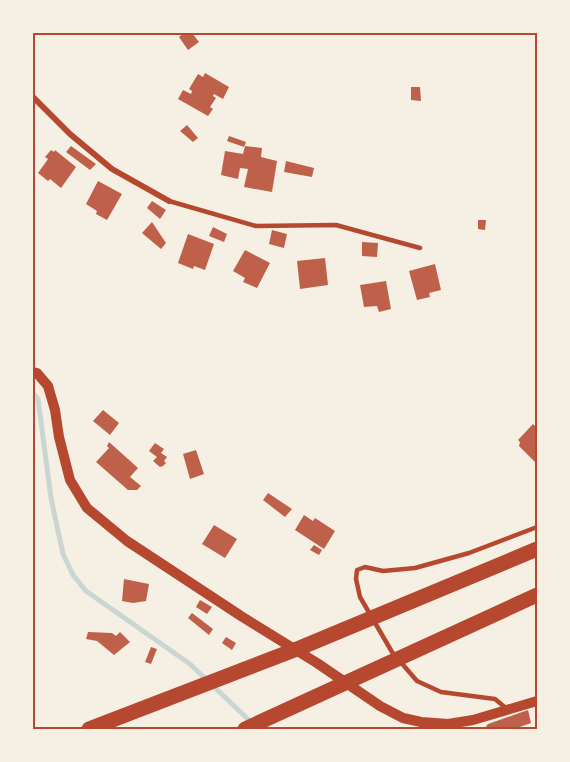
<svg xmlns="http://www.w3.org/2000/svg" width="570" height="762" viewBox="0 0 570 762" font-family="Arial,sans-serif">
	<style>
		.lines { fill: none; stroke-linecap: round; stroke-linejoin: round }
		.stream { stroke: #c9d6d2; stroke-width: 5 }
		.building { fill: #bf614a }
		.service { stroke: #b5482f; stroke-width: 4.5 }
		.minor { stroke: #b5482f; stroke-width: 6 }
		.tertiary { stroke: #b5482f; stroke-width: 10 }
		.motorway { stroke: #b5482f; stroke-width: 15 }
		.neatline { fill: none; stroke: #b5482f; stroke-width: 2 }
	</style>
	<rect width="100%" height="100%" fill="#f6efe4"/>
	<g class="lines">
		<!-- stream -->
		<path class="stream" d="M 33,393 L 38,399 L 51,498 L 63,554 L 73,575 L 86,591 L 190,664 L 252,723"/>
	</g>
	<!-- building -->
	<path class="building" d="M 184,33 L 192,33 L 199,42 L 188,50 L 179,37 Z
		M 205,73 L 229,87 L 223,99 L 214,94 L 213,96 L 216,98 L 210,107 L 213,109 L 208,116 L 178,99 L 183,90 L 191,94 L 192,91 L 189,89 L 198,74 L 203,77 Z
		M 411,87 L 420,87 L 421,101 L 411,100 Z
		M 187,125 L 198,138 L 193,142 L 180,131 Z
		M 229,136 L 246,142 L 244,147 L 227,141 Z
		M 71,146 L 96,164 L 90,170 L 66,152 Z
		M 245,146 L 262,148 L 261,157 L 277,161 L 272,192 L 244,187 L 248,169 L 240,168 L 238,179 L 221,175 L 225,151 L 243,154 Z
		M 51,150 L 54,152 L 55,150 L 76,167 L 61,188 L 50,179 L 48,181 L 38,173 L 48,159 L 45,157 Z
		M 286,161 L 314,168 L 312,177 L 284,172 Z
		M 98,181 L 122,194 L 107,220 L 96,214 L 97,211 L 86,204 Z
		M 152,201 L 166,210 L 160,219 L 147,208 Z
		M 478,220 L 486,220 L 485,230 L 478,229 Z
		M 152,222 L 166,243 L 161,249 L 142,233 Z
		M 213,227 L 227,234 L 224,242 L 209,236 Z
		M 272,230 L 287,234 L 284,248 L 269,244 Z
		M 188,234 L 214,244 L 205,270 L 194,266 L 193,269 L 178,263 Z
		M 362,242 L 378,243 L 377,257 L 362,256 Z
		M 245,250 L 270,263 L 257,288 L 243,282 L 245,278 L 233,271 Z
		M 325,258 L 328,285 L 300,289 L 297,261 Z
		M 435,264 L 441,290 L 429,293 L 430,297 L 417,300 L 409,271 Z
		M 386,281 L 391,309 L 379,312 L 377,306 L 364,307 L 360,285 Z
		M 103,410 L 119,423 L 110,435 L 93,421 Z
		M 533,424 L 537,428 L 537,460 L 535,462 L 519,446 L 520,442 L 518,440 Z
		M 109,442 L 138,468 L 130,477 L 141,486 L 137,490 L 128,490 L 96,462 L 109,448 L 107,446 Z
		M 155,443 L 164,449 L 161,453 L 167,457 L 164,461 L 166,463 L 163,466 L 160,467 L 153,461 L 157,457 L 149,451 Z
		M 196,450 L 204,474 L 190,479 L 183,454 Z
		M 268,493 L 292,509 L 285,517 L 263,500 Z
		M 304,515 L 313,521 L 315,518 L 335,531 L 324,549 L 295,530 Z
		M 214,525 L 237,539 L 225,558 L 202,544 Z
		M 314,545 L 322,550 L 319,555 L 310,550 Z
		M 124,579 L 149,584 L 146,601 L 133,603 L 122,601 Z
		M 200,600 L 212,607 L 207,614 L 196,607 Z
		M 192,613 L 213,629 L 209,635 L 188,618 Z
		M 88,632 L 112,633 L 116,636 L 120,632 L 130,642 L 114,655 L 97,641 L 86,639 Z
		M 226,637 L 236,643 L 232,650 L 222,643 Z
		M 151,647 L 157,649 L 151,664 L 145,662 Z
		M 528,710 L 531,723 L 514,729 L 507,729 L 506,727 L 484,729 L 488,724 Z"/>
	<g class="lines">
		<!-- service -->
		<path class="service" d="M 169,201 L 256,226 L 336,225 L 420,248
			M 507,709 L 495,699 L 441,692 L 417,681 L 392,652 L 360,597 L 356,579 L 357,570 L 365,567 L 383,571 L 415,568 L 469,553 L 537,527"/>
		<!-- minor -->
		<path class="minor" d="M 33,97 L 70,134 L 112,169 L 169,201"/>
		<!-- tertiary -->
		<path class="tertiary" d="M 33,372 L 37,373 L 48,386 L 55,410 L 59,437 L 70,480 L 87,508 L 127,541 L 241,616 L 317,663 L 380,706 L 403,718 L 421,722 L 448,724 L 473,720 L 537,701"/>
		<!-- motorway -->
		<path class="motorway" d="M 89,729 L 302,647 L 537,549
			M 245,729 L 537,595"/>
	</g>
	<!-- border -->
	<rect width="570" height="762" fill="none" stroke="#f6efe4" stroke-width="69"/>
	<rect x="34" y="34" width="502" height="694" class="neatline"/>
</svg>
